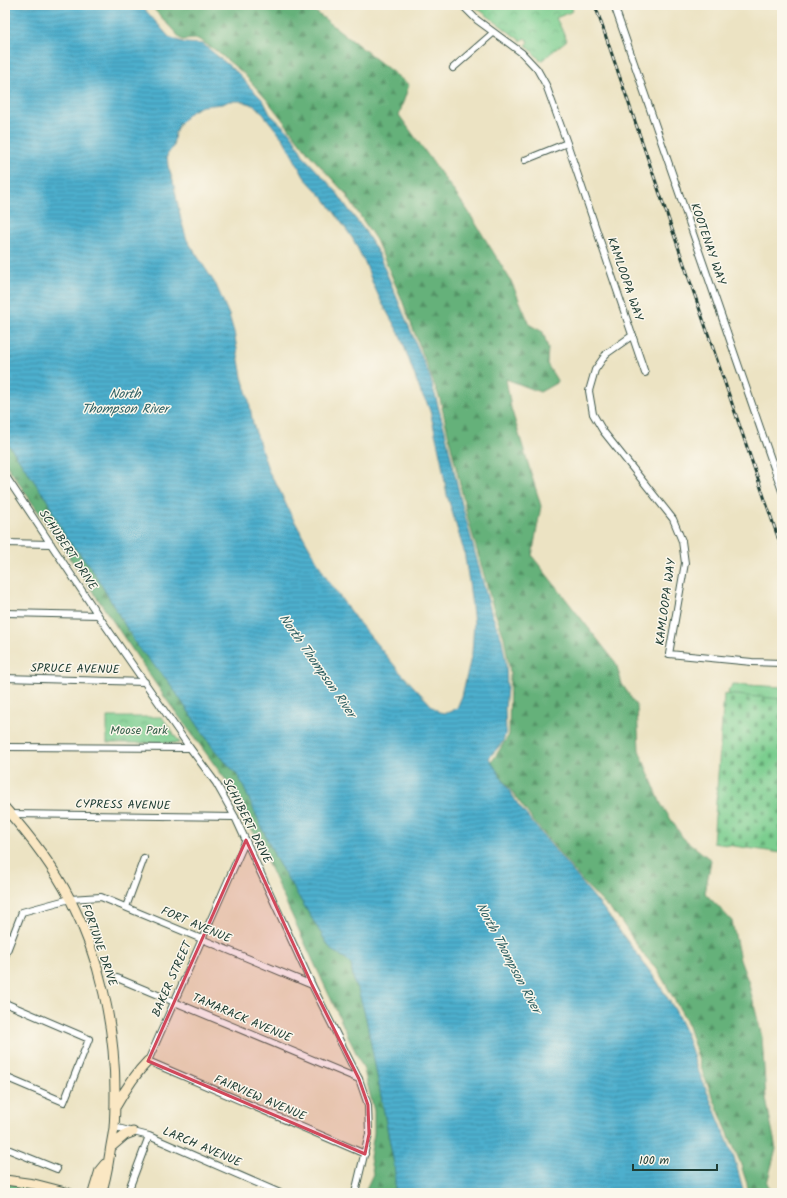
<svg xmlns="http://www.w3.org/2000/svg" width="787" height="1198" viewBox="0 0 787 1198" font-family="Kalam,sans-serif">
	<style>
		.grass { fill: url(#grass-tufts); stroke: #4e8662 }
		.forest { fill: url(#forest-firs); stroke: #427757 }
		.cemetery { fill: url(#cemetery-stones); stroke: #4e8662 }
		.park { fill: url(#park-crowns); stroke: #4e8662 }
		.water { fill: url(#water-rules); stroke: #367680; fill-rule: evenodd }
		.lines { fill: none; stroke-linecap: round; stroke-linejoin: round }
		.minor-casing { stroke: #3e5649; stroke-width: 8 }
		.secondary-casing { stroke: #3e5649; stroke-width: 11 }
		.minor { stroke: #fff; stroke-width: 6 }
		.secondary { stroke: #fae7c3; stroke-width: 9 }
		.rail-casing { stroke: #1f3d34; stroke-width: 3 }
		.rail { stroke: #fbf7ec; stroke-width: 1.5; stroke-dasharray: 4.5; stroke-linecap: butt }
		.marked { fill: #d1495b; fill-opacity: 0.2; stroke: #d1495b; stroke-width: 3; stroke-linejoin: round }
		.labels { text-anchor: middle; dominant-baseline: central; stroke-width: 3; stroke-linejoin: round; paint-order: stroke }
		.street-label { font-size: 12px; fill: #1f3d34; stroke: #fbf7ec }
		.park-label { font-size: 12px; fill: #36614b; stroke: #fbf7ec }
		.water-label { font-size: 13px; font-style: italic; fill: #2d5f62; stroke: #fbf7ec }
	</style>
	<defs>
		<pattern id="grass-tufts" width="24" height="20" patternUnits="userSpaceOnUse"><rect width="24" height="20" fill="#7cce8f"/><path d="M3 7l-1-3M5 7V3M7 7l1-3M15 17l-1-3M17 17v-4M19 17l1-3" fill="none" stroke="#65a876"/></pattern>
		<pattern id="forest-firs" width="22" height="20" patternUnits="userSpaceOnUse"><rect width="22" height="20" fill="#65b17a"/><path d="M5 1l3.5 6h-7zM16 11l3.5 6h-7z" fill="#539165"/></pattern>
		<pattern id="cemetery-stones" width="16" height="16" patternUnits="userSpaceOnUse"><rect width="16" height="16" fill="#7cce8f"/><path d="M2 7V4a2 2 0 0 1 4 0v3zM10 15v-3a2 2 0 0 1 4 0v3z" fill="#65a876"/></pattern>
		<pattern id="park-crowns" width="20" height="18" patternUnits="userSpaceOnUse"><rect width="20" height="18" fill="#7cce8f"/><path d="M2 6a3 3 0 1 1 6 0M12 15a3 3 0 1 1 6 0" fill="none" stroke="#65a876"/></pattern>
		<pattern id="water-rules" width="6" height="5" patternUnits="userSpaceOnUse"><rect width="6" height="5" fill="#4eafcd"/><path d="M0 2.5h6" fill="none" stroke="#4090a7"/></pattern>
	</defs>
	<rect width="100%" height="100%" fill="#fbf7ec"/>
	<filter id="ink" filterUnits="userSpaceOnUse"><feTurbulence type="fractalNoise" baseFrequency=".025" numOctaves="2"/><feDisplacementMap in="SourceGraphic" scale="8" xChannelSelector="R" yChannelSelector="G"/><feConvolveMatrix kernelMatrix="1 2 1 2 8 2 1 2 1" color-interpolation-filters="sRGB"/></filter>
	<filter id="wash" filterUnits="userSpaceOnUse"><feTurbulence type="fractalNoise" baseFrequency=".012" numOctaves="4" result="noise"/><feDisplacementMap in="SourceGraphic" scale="16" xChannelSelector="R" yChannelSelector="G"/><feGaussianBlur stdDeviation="0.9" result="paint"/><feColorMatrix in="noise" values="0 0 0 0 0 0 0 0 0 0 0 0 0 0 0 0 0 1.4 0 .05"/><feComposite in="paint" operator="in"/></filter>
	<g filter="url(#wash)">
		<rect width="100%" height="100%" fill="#ece3c3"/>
		<!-- grass -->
		<path class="grass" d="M 732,684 L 782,687 L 782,704 L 730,697 L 728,691 L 731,687 Z
			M 5,1184 L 30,1185 L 58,1193 L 11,1193 L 5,1190 Z"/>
		<!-- forest -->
		<path class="forest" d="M 150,5 L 307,5 L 409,85 L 399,115 L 468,211 L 511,281 L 530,325 L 543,332 L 548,348 L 547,364 L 558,382 L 540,392 L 506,379 L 511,408 L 541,506 L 532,556 L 616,663 L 622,684 L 637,707 L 639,750 L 661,804 L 683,838 L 711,860 L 705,893 L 732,921 L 740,960 L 748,981 L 762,1037 L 766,1099 L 776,1149 L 767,1183 L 772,1193 L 748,1193 L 747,1184 L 740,1162 L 704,1076 L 686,1020 L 669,990 L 657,969 L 643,954 L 621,921 L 584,883 L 534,822 L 491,763 L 509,735 L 510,672 L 504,637 L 493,607 L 468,519 L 440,399 L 400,295 L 376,240 L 345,193 L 310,155 L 267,100 L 243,73 L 215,50 L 198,39 L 182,40 Z
			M 5,442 L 11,448 L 47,500 L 66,538 L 91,567 L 137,646 L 168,681 L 213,748 L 239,777 L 277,861 L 331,950 L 346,959 L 351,965 L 354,983 L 358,990 L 366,1018 L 394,1164 L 395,1174 L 395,1193 L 364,1193 L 373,1174 L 370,1157 L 374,1133 L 374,1111 L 364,1070 L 234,791 L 166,699 L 5,463 Z"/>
		<!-- cemetery -->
		<path class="cemetery" d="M 724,694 L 782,699 L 782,853 L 713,843 Z"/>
		<!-- park -->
		<path class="park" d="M 473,5 L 571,5 L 573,11 L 556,18 L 567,40 L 541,61 L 526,45 L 529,42 L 525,38 L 521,41 Z
			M 107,717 L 162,717 L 180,743 L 107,743 Z"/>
		<!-- water -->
		<path class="water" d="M 5,5 L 141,5 L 169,37 L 185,43 L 203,44 L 238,73 L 249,86 L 263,100 L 270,114 L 291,134 L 304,157 L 335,190 L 351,213 L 365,231 L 377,251 L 386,272 L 430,377 L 445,431 L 461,501 L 491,612 L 502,640 L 506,663 L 507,688 L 505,709 L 506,731 L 503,742 L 489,758 L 519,806 L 602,907 L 657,981 L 675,1010 L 686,1033 L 696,1065 L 734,1157 L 744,1193 L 395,1193 L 395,1174 L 394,1164 L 366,1018 L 358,990 L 354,983 L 351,965 L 346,959 L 331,950 L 277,861 L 239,777 L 213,748 L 168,681 L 137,646 L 91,567 L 66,538 L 47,500 L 11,448 L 5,442 ZM 229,101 L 241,101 L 251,104 L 259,109 L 284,140 L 304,177 L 327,202 L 353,239 L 366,265 L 373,284 L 382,303 L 400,335 L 421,393 L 427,403 L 430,411 L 441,459 L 447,495 L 464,551 L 469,582 L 474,623 L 472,653 L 462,696 L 457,708 L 450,712 L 445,713 L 439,712 L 432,706 L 399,671 L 355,618 L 327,579 L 290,513 L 278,487 L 269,472 L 253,424 L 249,401 L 242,377 L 234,332 L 229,315 L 216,285 L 187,240 L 181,220 L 173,181 L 168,166 L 167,155 L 173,147 L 175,133 L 180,123 L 192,111 L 202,106 L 223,104 Z"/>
	</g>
	<g filter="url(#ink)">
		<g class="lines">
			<defs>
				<path id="minor" d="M 462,5 L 477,20 L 522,53 L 537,69 L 546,85 L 567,143 L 645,373
					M 614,5 L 782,491
					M 453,68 L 493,33
					M 525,160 L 567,143
					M 633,335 L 606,354 L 595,370 L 589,391 L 593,414 L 603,431 L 673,519 L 682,541 L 685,563 L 669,654 L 752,662 L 782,663
					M 5,475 L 98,615 L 190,748 L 216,783 L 235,817 L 312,985 L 359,1079 L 368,1105 L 369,1134 L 355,1193
					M 5,543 L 51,544
					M 5,613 L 98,615
					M 5,678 L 145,682
					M 5,747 L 190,748
					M 10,814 L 235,817
					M 246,840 L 148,1061 L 365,1154
					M 126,907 L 144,858
					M 5,933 L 11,940
					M 5,956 L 22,912 L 70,899 L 101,897 L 312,985
					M 117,978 L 359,1079
					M 5,1003 L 89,1039 L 64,1102 L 5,1077
					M 114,1127 L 149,1136 L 280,1193
					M 5,1148 L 57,1169
					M 130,1193 L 129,1189 L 149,1136"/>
				<path id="secondary" d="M 5,808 C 30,836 53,866 70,899 C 100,958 115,1026 115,1092 C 115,1104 115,1116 114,1128 C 113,1136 111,1144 110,1152 C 108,1165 106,1180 101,1193
					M 116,1106 C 125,1090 135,1074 148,1061
					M 111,1147 L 125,1135 L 133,1132
					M 5,1180 L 34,1184 L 69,1193
					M 5,1193 L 6,1193
					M 93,1193 L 100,1170 L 105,1164"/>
			</defs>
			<!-- minor casing -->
			<use href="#minor" class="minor-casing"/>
			<!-- secondary casing -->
			<use href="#secondary" class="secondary-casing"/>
			<!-- minor -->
			<use href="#minor" class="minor"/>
			<!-- secondary -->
			<use href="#secondary" class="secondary"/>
			<defs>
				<path id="rail" d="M 595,5 L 782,549"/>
			</defs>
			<!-- rail casing -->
			<use href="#rail" class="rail-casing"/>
			<!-- rail -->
			<use href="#rail" class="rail"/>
		</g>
	</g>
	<!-- marked area -->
	<path class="marked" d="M 246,840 L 312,985 L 359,1079 L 368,1105 L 369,1134 L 365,1154 L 148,1061 Z"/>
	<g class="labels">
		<!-- street labels -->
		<g class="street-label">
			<text transform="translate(708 244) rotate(71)">KOOTENAY WAY</text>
			<text transform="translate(625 279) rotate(71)">KAMLOOPA WAY</text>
			<text transform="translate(68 550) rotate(56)">SCHUBERT DRIVE</text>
			<text transform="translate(666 602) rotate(-82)">KAMLOOPA WAY</text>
			<text transform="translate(75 669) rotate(1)">SPRUCE AVENUE</text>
			<text transform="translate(123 805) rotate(1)">CYPRESS AVENUE</text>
			<text transform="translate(247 821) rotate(63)">SCHUBERT DRIVE</text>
			<text transform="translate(196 925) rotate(23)">FORT AVENUE</text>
			<text transform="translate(99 945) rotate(71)">FORTUNE DRIVE</text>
			<text transform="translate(172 979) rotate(-66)">BAKER STREET</text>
			<text transform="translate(242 1018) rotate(23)">TAMARACK AVENUE</text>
			<text transform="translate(260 1098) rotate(23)">FAIRVIEW AVENUE</text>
			<text transform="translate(202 1147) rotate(23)">LARCH AVENUE</text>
		</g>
		<!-- park labels -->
		<g class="park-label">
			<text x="139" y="730">Moose Park</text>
		</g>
		<!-- water labels -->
		<g class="water-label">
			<text x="125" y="394">North<tspan x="125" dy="15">Thompson River</tspan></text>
			<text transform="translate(317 666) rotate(55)">North Thompson River</text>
			<text transform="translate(508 958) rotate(62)">North Thompson River</text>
		</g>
	</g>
	<!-- margin -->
	<rect width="787" height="1198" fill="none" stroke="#fbf7ec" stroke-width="20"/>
	<!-- scale -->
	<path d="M633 1164v6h84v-6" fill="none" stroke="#1f3d34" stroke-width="2"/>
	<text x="639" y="1164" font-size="12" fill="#1f3d34" stroke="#fbf7ec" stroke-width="3" paint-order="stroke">100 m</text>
</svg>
